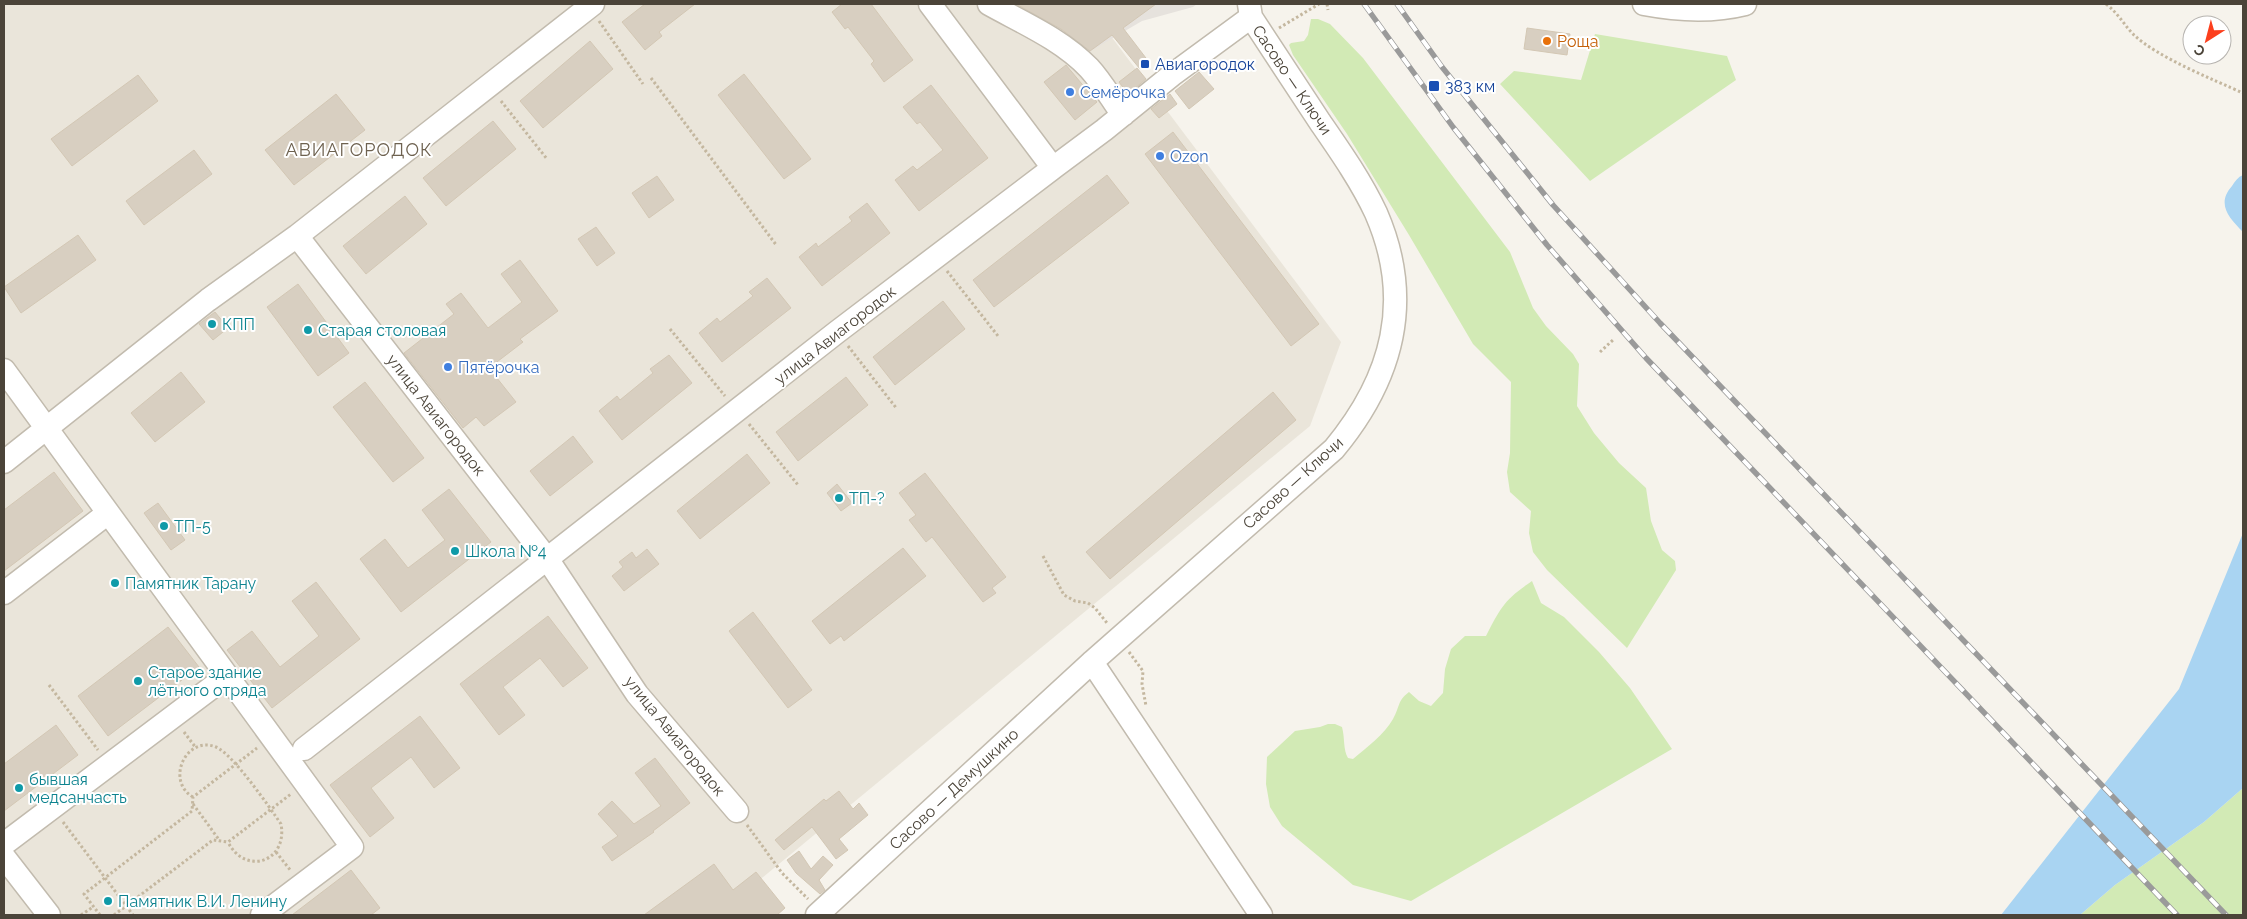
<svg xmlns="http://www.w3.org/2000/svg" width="2247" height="919" viewBox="0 0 2247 919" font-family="Raleway,sans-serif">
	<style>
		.residential { fill: #eae5da }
		.industrial { fill: #e6e2dd }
		.green { fill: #d2eab5 }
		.water { fill: #a9d4f2 }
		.building { fill: #d8cfc1; stroke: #d3c7b4 }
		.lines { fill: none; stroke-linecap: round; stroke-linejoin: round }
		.minor-casing { stroke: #c2bbae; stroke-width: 25 }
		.path { stroke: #c4b79f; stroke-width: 3; stroke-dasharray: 2.5 2.5; stroke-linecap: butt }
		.minor { stroke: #fff; stroke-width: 22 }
		.rail-casing { stroke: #9a9a9a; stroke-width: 5.5 }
		.rail { stroke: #fff; stroke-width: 4; stroke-dasharray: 11; stroke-linecap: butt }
		.food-dot { fill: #e8710a; stroke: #fff; stroke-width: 2 }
		.transit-dot { fill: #1a4fb4; stroke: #fff; stroke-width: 2 }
		.shop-dot { fill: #3f7fe0; stroke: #fff; stroke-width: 2 }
		.culture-dot { fill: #0f9aa8; stroke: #fff; stroke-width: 2 }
		.labels { text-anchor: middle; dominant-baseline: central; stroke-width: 4; stroke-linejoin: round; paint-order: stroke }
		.food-label { font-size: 16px; fill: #c56008; stroke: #fff; text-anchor: start }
		.transit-label { font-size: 16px; fill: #164399; stroke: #fff; text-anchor: start }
		.street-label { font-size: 16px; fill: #4b4439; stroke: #fff }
		.shop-label { font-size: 16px; fill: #366cbe; stroke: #fff; text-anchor: start }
		.culture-label { font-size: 16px; fill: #0d838f; stroke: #fff; text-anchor: start }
		.neighbourhood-label { font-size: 18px; letter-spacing: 1px; fill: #6e6250; stroke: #fff }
	</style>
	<rect width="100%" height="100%" fill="#f6f3ec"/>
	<!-- residential -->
	<path class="residential" d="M 4,4 L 1071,4 L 1104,27 L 1341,342 L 1310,426 L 717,915 L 4,915 Z"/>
	<!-- industrial -->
	<path class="industrial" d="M 997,4 L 1197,4 L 1193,7 L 1142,21 L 1089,52 Z"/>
	<!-- green -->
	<path class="green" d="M 1311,19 L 1318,19 L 1330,24 L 1363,58 L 1510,252 L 1533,308 L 1546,326 L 1573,354 L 1579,364 L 1577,406 L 1594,433 L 1619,463 L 1646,488 L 1651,521 L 1662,550 L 1675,561 L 1676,570 L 1627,648 L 1547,570 L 1533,552 L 1529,533 L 1531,511 L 1510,492 L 1507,472 L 1510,453 L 1511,382 L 1473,344 L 1409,235 L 1347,134 L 1293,55 L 1289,45 L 1291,43 L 1304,41 L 1308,35 Z
		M 1595,34 L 1727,56 L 1736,80 L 1590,181 L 1500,84 L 1514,71 L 1581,80 Z
		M 1532,581 L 1541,603 L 1564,617 L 1599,652 L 1630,688 L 1672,749 L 1411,901 L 1353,885 L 1282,826 L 1270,807 L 1266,784 L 1267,757 L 1295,731 L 1320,727 L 1328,724 L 1335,724 L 1342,727 C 1345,738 1343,750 1348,758 L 1353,759 C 1367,747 1384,735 1393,719 C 1400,707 1397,701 1409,692 L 1419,701 L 1431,706 L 1443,693 L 1445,669 L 1451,649 L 1465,636 L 1486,636 C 1501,607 1504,600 1532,581 Z
		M 2243,788 L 2243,915 L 2080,915 L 2115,885 L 2204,822 Z"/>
	<!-- water -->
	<path class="water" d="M 2243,175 L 2243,232 C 2229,218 2216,204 2232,186 C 2235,181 2238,177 2243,175 Z
		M 2243,533 L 2243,788 L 2204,822 L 2115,885 L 2080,915 L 2001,915 L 2179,689 Z"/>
	<!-- building -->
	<path class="building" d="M 645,4 L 695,4 L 659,32 L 662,36 L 645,50 L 622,22 Z
		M 842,4 L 871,4 L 913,60 L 884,82 L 871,64 L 874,61 L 848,27 L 845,29 L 832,12 Z
		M 1016,4 L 1156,4 L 1123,28 L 1149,62 L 1140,69 L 1112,35 L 1090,51 L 1061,29 Z
		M 1527,28 L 1570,34 L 1567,55 L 1524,49 Z
		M 590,41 L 613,69 L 543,128 L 520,101 Z
		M 1066,65 L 1097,102 L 1075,120 L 1044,82 Z
		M 1137,68 L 1146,79 L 1128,94 L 1119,82 Z
		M 1199,72 L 1214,89 L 1189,109 L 1175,91 Z
		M 744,74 L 811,159 L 784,179 L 718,95 Z
		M 138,75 L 158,101 L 72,166 L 51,139 Z
		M 931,85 L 988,158 L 919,211 L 895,180 L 913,166 L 917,170 L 943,150 L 920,122 L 917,124 L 903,107 Z
		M 336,94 L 365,130 L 294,185 L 265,150 Z
		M 1170,94 L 1177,104 L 1159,118 L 1151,109 Z
		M 493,121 L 516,149 L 446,206 L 423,178 Z
		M 1173,132 L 1319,324 L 1291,346 L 1145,154 Z
		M 194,150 L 212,174 L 144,225 L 126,201 Z
		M 1107,175 L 1129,203 L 994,307 L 973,280 Z
		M 657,176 L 674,200 L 649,218 L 632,193 Z
		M 405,196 L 427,224 L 366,274 L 343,246 Z
		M 867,203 L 890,233 L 822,286 L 799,257 L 816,243 L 818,247 L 852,221 L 849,217 Z
		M 596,227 L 615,253 L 597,266 L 578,239 Z
		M 78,235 L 96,260 L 21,313 L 4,287 Z
		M 520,260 L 558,311 L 520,339 L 523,342 L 489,368 L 516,402 L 484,426 L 476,417 L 463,428 L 404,353 L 454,314 L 446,304 L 461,293 L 488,328 L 522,302 L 501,274 Z
		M 767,278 L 791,308 L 722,362 L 699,333 L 717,318 L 720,322 L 753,296 L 749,292 Z
		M 298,284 L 349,353 L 318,376 L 267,307 Z
		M 943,301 L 965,329 L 895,385 L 873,357 Z
		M 215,312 L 228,328 L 213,340 L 199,324 Z
		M 669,355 L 692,383 L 622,440 L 599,411 L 617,396 L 620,400 L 653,373 L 650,369 Z
		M 181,372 L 205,402 L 155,442 L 131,413 Z
		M 846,377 L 868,405 L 798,461 L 776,432 Z
		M 365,382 L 424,458 L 393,482 L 333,407 Z
		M 1273,392 L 1296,420 L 1110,579 L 1086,552 Z
		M 573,436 L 593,462 L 550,496 L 530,471 Z
		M 747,454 L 770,483 L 700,539 L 677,511 Z
		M 54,472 L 83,511 L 4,571 L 4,510 Z
		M 925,473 L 1006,577 L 992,588 L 996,593 L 983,602 L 932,537 L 926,542 L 909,520 L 916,515 L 899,493 Z
		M 837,484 L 852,503 L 841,511 L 827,493 Z
		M 449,489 L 491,542 L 401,612 L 360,559 L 385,539 L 408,568 L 445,540 L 422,510 Z
		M 158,503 L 185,540 L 171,550 L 144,513 Z
		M 903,548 L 926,576 L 844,641 L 841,636 L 830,644 L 812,621 Z
		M 647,549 L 659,564 L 624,591 L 612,576 L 623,567 L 619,562 L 632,552 L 636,558 Z
		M 316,582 L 360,639 L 272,708 L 227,650 L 252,631 L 280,667 L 319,636 L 292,601 Z
		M 753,612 L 812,690 L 788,708 L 729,631 Z
		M 548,616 L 588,668 L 563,687 L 540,658 L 503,687 L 525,715 L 499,735 L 460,684 Z
		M 168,627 L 199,667 L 108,736 L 78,696 Z
		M 420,716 L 460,768 L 434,788 L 411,757 L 371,788 L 394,818 L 370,837 L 330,785 Z
		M 56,725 L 78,755 L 4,811 L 4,764 Z
		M 655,758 L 690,803 L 653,831 L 654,832 L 612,861 L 602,847 L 618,836 L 598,814 L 612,801 L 634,824 L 661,806 L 635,773 Z
		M 839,791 L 853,809 L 859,803 L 868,815 L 839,839 L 848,850 L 836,859 L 812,827 L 784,850 L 775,840 L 824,799 L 826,801 Z
		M 799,851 L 811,869 L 823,856 L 833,865 L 819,880 L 825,890 L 820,894 L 796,873 L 787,860 Z
		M 714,864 L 733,890 L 756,872 L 785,908 L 777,915 L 644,915 Z
		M 351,870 L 380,908 L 371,915 L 292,915 Z"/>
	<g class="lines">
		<defs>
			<path id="minor" d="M 930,4 L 1053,168 L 1104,130 L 1172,75 L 1251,17
				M 989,4 C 1023,23 1061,39 1089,68 C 1102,82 1112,100 1123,115
				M 1644,4 C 1676,10 1713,12 1745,4
				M 297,236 L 548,560 L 637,694 L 737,811
				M 4,370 L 352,847 L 262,915
				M 4,462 L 208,300 L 297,236 L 593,4
				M 4,593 L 108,513
				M 1092,662 L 1261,915
				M 304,749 L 837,332 L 1053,168
				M 4,844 L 227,676
				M 4,857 L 49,915
				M 817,915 L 1092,662 L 1334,449 C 1393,378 1414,300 1376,213 C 1361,181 1340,151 1320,122 C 1297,87 1274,52 1251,17 L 1249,4"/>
		</defs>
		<!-- minor casing -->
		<use href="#minor" class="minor-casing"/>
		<!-- path -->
		<path class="path" d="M 1327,4 L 1328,10
			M 2106,4 C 2119,14 2124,25 2134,35 C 2157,57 2214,80 2243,93
			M 599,21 L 643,84
			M 1279,28 L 1319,4
			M 651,78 L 777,246
			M 501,101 L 547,159
			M 947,271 L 998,336
			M 670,329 L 725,396
			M 848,346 L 897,409
			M 1600,352 L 1613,340
			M 749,424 L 798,485
			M 1043,556 L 1064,595 L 1075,601 L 1088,603 L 1095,608 L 1107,623
			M 1129,652 L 1143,671 L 1142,684 L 1146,706
			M 49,685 L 98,750
			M 184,732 L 196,748
			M 193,797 C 165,781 186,735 216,747 C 233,754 270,808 281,824 C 288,862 245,876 228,842
			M 193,804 L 220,841
			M 63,822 L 133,915
			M 747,825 L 782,873 L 808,899
			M 276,852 L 291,871
			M 81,915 L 93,907
			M 100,915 L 84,894 L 192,811 L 193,797 L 257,748
			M 114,915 L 213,840 L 228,842 L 291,794"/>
		<!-- minor -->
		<use href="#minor" class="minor"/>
		<defs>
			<path id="rail" d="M 1364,4 L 1453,127 L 1547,245 L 1646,358 L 2177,915
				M 1397,4 L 1442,67 L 1553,205 L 1660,323 L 2226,915"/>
		</defs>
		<!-- rail casing -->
		<use href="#rail" class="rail-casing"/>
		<!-- rail -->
		<use href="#rail" class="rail"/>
	</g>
	<!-- markers -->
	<circle class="food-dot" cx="1547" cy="41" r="5"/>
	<g class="transit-dot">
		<rect x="1140" y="59" width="10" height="10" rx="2.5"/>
		<rect x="1428" y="80" width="12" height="12" rx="2.5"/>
	</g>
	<g class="shop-dot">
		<circle cx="1070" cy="92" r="5"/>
		<circle cx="1160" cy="156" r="5"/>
		<circle cx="448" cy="367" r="5"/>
	</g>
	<g class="culture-dot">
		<circle cx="212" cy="324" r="5"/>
		<circle cx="308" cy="330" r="5"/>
		<circle cx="839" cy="498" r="5"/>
		<circle cx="164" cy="526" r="5"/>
		<circle cx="455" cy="551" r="5"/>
		<circle cx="115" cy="583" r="5"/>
		<circle cx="138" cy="681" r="5"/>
		<circle cx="19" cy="788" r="5"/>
		<circle cx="108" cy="901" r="5"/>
	</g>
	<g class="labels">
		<!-- food labels -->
		<g class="food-label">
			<text x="1557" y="41">Роща</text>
		</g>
		<!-- transit labels -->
		<g class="transit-label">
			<text x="1155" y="64">Авиагородок</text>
			<text x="1445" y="86">383 км</text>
		</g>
		<!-- street labels -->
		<g class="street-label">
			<text transform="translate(1292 80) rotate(56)">Сасово — Ключи</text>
			<text transform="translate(835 335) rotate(-38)">улица Авиагородок</text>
			<text transform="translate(436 415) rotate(52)">улица Авиагородок</text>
			<text transform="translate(1293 483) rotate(-42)">Сасово — Ключи</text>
			<text transform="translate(675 736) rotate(51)">улица Авиагородок</text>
			<text transform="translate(954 789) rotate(-43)">Сасово — Демушкино</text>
		</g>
		<!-- shop labels -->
		<g class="shop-label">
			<text x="1080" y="92">Семёрочка</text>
			<text x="1170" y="156">Ozon</text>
			<text x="458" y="367">Пятёрочка</text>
		</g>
		<!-- culture labels -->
		<g class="culture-label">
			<text x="222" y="324">КПП</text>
			<text x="318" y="330">Старая столовая</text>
			<text x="849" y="498">ТП-?</text>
			<text x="174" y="526">ТП-5</text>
			<text x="465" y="551">Школа №4</text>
			<text x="125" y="583">Памятник Тарану</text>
			<text x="148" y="672">Старое здание<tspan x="148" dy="18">лётного отряда</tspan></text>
			<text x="29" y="779">бывшая<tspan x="29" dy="18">медсанчасть</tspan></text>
			<text x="118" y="901">Памятник В.И. Ленину</text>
		</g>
		<!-- neighbourhood labels -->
		<g class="neighbourhood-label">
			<text x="359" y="149">АВИАГОРОДОК</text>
		</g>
	</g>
	<!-- border -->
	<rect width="2247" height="919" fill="none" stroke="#4b4439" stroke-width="10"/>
	<!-- north arrow -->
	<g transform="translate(2207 40) rotate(216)"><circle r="24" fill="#ffffff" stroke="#b7b4b0"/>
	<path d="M0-4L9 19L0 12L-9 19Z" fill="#fc3f1d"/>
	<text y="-8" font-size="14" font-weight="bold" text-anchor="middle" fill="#4b4439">С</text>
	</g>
</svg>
